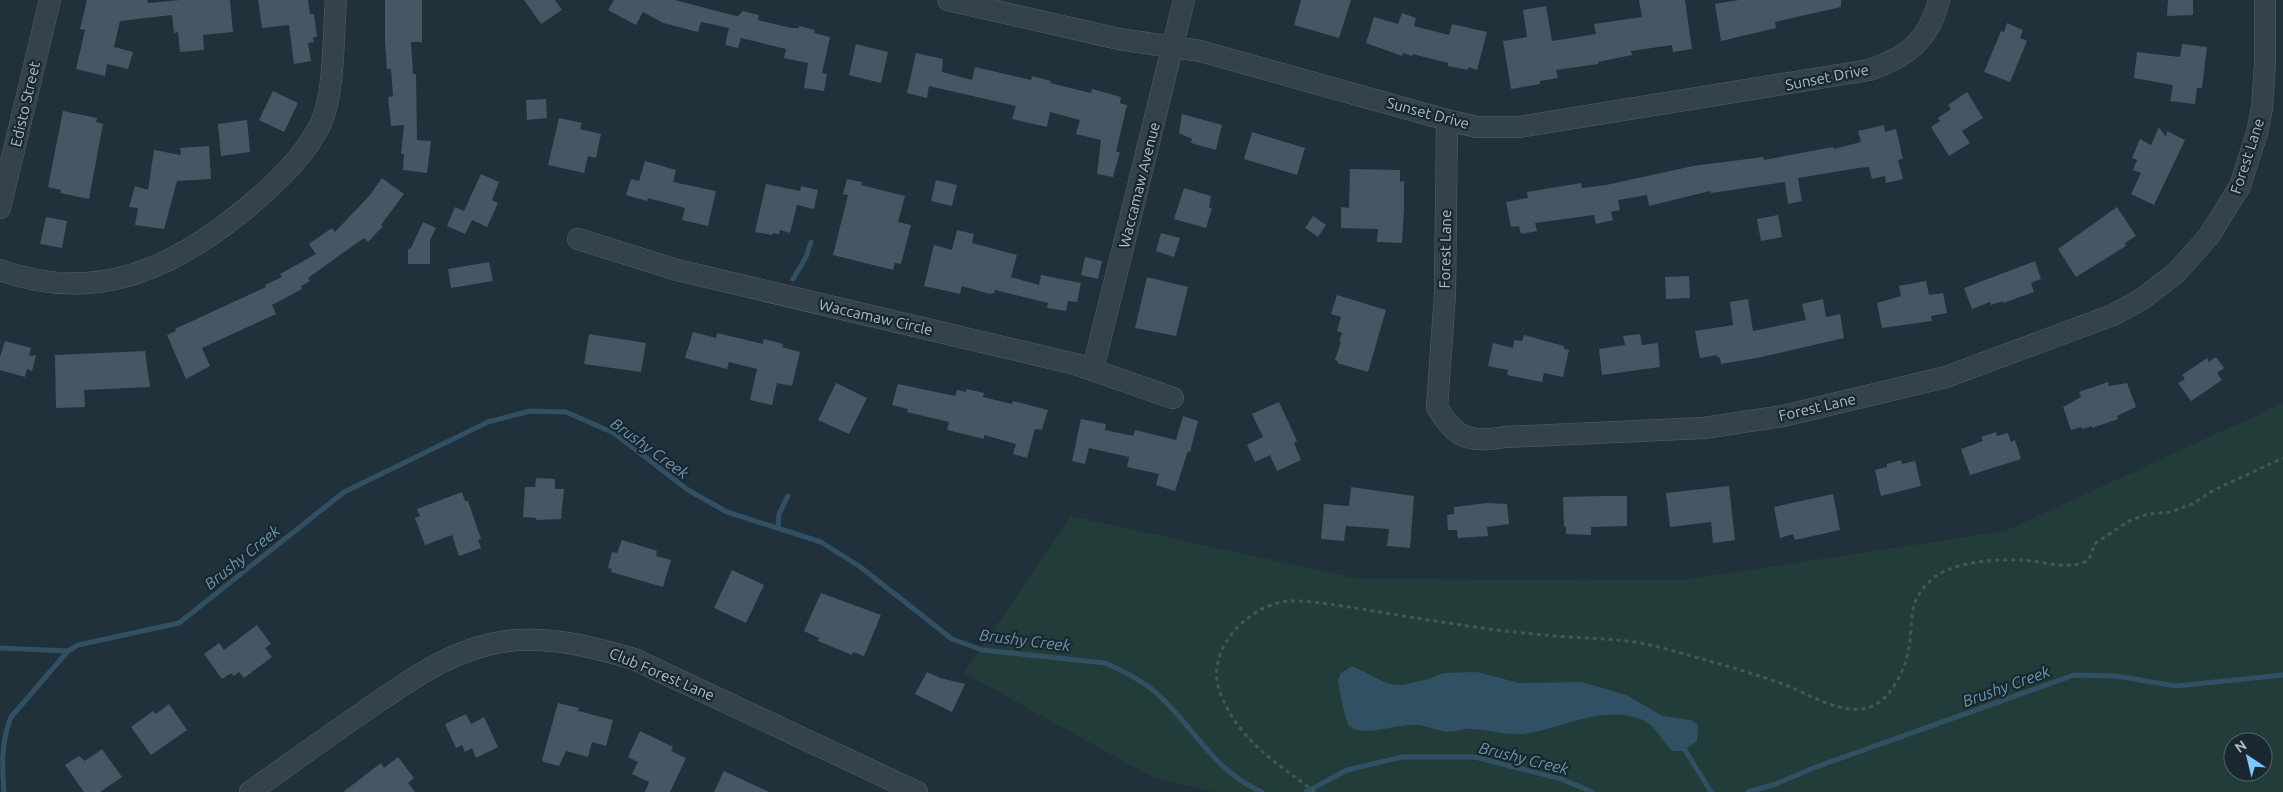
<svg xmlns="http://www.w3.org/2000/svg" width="2283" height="792" viewBox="0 0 2283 792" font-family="Ubuntu,sans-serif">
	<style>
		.green { fill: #223c3a; fill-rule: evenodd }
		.water { fill: #325064 }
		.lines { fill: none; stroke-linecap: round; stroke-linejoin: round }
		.stream { stroke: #325064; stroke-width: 5 }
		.building { fill: #445762 }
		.street-casing { stroke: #526069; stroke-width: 22 }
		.path { stroke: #405856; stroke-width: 3; stroke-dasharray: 4 4; stroke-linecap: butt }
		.street { stroke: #34424b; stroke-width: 21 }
		.labels { text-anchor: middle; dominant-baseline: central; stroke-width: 4.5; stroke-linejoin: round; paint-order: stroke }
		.street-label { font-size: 15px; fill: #afbdc7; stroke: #192730 }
		.water-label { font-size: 16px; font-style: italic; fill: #6d95ad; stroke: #192730 }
	</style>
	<rect width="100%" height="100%" fill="#20313b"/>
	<!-- green -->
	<path class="green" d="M 2283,403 L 2283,792 L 1214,792 L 1152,777 L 964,673 L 1071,516 L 1359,579 L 1682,580 L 2005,531 ZM 2233,742 L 2263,742 L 2263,772 L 2233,772 Z"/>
	<!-- water -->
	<path class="water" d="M 1352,666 L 1389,684 L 1403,685 L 1428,679 L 1443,673 L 1477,672 L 1519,683 L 1582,682 L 1626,695 L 1663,716 L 1691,720 L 1698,725 L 1697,741 L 1683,751 L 1672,751 C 1654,731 1655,719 1623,715 C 1588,711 1556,730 1522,734 C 1506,735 1490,730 1473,729 C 1464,728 1453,733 1443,731 C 1432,729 1422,724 1410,725 C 1391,726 1367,736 1350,727 C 1346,724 1338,685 1338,680 C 1339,678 1340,675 1341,673 Z"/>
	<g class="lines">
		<!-- stream -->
		<path class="stream" d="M 793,279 L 806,257 L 811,242
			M 778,528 L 779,514 L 788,496
			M 0,648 L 68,651 L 78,645 L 179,623 L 344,492 L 488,422 L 530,411 L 566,412 L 614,433 L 688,490 L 727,512 L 821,542 L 859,566 L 952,639 L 982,650 L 1105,663 C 1121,670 1140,679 1154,691 C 1193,724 1212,771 1262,792
			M 1685,750 L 1711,792
			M 4,792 C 2,766 1,742 11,717 L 68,651
			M 1306,792 L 1347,770 L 1402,757 L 1475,757 L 1561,779 L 1592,792
			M 1748,792 L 1776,784 L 1816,767 L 2074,675 L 2116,676 L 2176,686 L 2283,675"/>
	</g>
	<!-- building -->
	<path class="building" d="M 87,0 L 147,0 L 148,3 L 181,0 L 230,0 L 233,32 L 203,35 L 204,50 L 180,52 L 178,32 L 174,33 L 172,15 L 120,21 L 114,47 L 133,52 L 128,69 L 107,64 L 105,76 L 76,69 L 85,30 L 80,29 Z
		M 258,0 L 308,0 L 310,14 L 314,14 L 317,37 L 313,37 L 314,42 L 308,43 L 311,61 L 294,64 L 289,25 L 262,28 Z
		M 385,0 L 422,0 L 422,42 L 411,42 L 413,74 L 416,74 L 417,140 L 431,141 L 427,173 L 403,170 L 404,154 L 401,154 L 404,125 L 391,126 L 388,97 L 393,96 L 391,69 L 387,69 L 385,42 Z
		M 524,0 L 555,0 L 562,10 L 541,24 Z
		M 614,0 L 675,0 L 732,15 L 738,16 L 743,11 L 759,15 L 758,20 L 791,28 L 799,28 L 799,26 L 815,30 L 814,33 L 830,37 L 822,73 L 827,74 L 824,91 L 804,88 L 808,63 L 784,58 L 786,49 L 741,38 L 738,48 L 725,45 L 729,28 L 701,22 L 698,32 L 663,23 L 643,12 L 636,25 L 608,10 Z
		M 1301,0 L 1351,0 L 1339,38 L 1294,25 Z
		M 1639,0 L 1685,0 L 1692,49 L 1673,52 L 1672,45 L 1631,51 L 1632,55 L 1598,62 L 1598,64 L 1556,70 L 1558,78 L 1540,81 L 1540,84 L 1511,89 L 1503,41 L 1527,37 L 1523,10 L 1546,6 L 1552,41 L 1596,34 L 1594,24 L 1642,17 Z
		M 1739,0 L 1841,0 L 1841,7 L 1775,22 L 1776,28 L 1721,41 L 1715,4 Z
		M 2168,0 L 2193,0 L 2193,15 L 2167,16 Z
		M 1402,13 L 1416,18 L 1414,26 L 1449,35 L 1452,24 L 1487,32 L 1477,70 L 1468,67 L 1468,70 L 1448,66 L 1448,63 L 1413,54 L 1412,56 L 1403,53 L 1402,56 L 1366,43 L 1374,17 L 1398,24 Z
		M 2007,23 L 2023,30 L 2020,38 L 2027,41 L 2010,82 L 1984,72 L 2001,31 L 2004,32 Z
		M 856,44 L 888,52 L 881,83 L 849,75 Z
		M 2182,44 L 2207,47 L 2202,88 L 2197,88 L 2195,104 L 2170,101 L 2173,85 L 2134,78 L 2137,52 L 2180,57 Z
		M 916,53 L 943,59 L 942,72 L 972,80 L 975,67 L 1031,80 L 1032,76 L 1051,81 L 1050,83 L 1091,93 L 1092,89 L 1121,97 L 1120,103 L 1127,105 L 1116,152 L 1120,152 L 1113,177 L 1097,174 L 1101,140 L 1076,134 L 1080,120 L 1050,112 L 1047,127 L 1012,119 L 1016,106 L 929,86 L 927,98 L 907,93 Z
		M 273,91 L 298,103 L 284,132 L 259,120 Z
		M 1967,92 L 1983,118 L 1962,131 L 1970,143 L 1949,156 L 1931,127 L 1940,121 L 1938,118 L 1951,109 L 1948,105 Z
		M 546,99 L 547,118 L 527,120 L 526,100 Z
		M 63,111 L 97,118 L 96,122 L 103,124 L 89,199 L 60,193 L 61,190 L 48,187 Z
		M 1182,114 L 1222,125 L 1216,150 L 1191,143 L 1192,139 L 1179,133 Z
		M 559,118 L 582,123 L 580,129 L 601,134 L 596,158 L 588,156 L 584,173 L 548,165 Z
		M 247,120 L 250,152 L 221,156 L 218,124 Z
		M 1884,125 L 1885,132 L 1896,129 L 1903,159 L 1898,160 L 1903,179 L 1886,183 L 1885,176 L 1872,179 L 1869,167 L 1858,168 L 1798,178 L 1802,201 L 1788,204 L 1785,182 L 1711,193 L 1710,191 L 1649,206 L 1647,195 L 1618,200 L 1620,210 L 1611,212 L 1613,220 L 1596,224 L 1594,215 L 1535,223 L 1537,231 L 1521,234 L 1519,226 L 1511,227 L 1506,202 L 1528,198 L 1527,192 L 1581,183 L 1582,188 L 1606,185 L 1693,166 L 1763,157 L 1764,160 L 1833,147 L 1834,149 L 1861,142 L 1858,131 Z
		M 2159,127 L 2166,137 L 2167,131 L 2185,140 L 2154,205 L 2131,194 L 2141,173 L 2133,170 L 2137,160 L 2132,158 L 2140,139 L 2151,145 Z
		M 1252,132 L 1305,148 L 1297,175 L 1244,159 Z
		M 209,146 L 211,179 L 177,181 L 164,229 L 135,225 L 138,208 L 129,207 L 135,186 L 148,190 L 154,150 L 181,155 L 180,148 Z
		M 645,161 L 676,170 L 673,182 L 716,191 L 708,226 L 682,220 L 685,208 L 648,198 L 647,201 L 626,195 L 631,179 L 639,181 Z
		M 1350,169 L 1400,170 L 1400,182 L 1404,181 L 1404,209 L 1402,243 L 1377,242 L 1378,229 L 1341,228 L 1341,207 L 1349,208 Z
		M 481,174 L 499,182 L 492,200 L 498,203 L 487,227 L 472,220 L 465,234 L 447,226 L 455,207 L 464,211 Z
		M 382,178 L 404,194 L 381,225 L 383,226 L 368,242 L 364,238 L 308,278 L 310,281 L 301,286 L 302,289 L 272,305 L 276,314 L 202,348 L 210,366 L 186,379 L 167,335 L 176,331 L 175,329 L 266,287 L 265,285 L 282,277 L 280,274 L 316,254 L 309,244 L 332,228 L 335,232 L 370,195 Z
		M 847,179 L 862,182 L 861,185 L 905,196 L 898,222 L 911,225 L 901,264 L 895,263 L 893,270 L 833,255 L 848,195 L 843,194 Z
		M 936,180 L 957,185 L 952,206 L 931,201 Z
		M 766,184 L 800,191 L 801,186 L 818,190 L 814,209 L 797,205 L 790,233 L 780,230 L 779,234 L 773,233 L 772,235 L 755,232 Z
		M 1184,188 L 1211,196 L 1209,208 L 1212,208 L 1206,228 L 1174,219 Z
		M 2117,207 L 2136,236 L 2125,243 L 2126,246 L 2076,277 L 2058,249 Z
		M 1778,215 L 1782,237 L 1761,241 L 1757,219 Z
		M 1313,216 L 1326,225 L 1318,237 L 1305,228 Z
		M 46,217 L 67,221 L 62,248 L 40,244 Z
		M 423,222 L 436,228 L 430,240 L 430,264 L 408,264 L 408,249 L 411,248 Z
		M 957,230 L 974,234 L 972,243 L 1017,255 L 1011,277 L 1039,285 L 1041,275 L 1081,283 L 1077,302 L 1068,301 L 1066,311 L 1047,308 L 1048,303 L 995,290 L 994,293 L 990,294 L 962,286 L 960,294 L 924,286 L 934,245 L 952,250 Z
		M 1161,233 L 1180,238 L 1174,257 L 1156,251 Z
		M 1085,257 L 1102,261 L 1098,279 L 1081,275 Z
		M 2035,261 L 2041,279 L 2031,283 L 2034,292 L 2003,303 L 2003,301 L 1991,305 L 1990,302 L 1972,309 L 1964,288 Z
		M 489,262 L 493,281 L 451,288 L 448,269 Z
		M 1689,276 L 1690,298 L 1666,299 L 1665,277 Z
		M 1147,277 L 1188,287 L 1176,336 L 1135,328 Z
		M 1926,281 L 1929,295 L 1943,293 L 1947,313 L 1931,316 L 1932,321 L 1882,328 L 1877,303 L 1901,296 L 1899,286 Z
		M 1337,295 L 1386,310 L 1368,372 L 1337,363 L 1338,361 L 1335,360 L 1341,342 L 1339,342 L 1342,333 L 1337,331 L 1341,317 L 1331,314 Z
		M 1748,299 L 1753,331 L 1806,320 L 1802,304 L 1823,299 L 1826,317 L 1840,314 L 1844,338 L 1757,358 L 1721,364 L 1720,357 L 1718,358 L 1717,355 L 1700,358 L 1695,331 L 1733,325 L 1730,302 Z
		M 693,332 L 716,338 L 717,333 L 763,344 L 764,339 L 783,344 L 782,347 L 800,352 L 792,386 L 777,383 L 772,405 L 750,400 L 757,369 L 729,362 L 727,369 L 685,358 Z
		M 589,334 L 646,343 L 641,372 L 584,364 Z
		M 1640,334 L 1642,345 L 1658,343 L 1660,367 L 1602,375 L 1599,349 L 1625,345 L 1623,336 Z
		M 1524,335 L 1564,346 L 1564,349 L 1569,350 L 1563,377 L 1544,373 L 1542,382 L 1507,375 L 1508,370 L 1488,366 L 1493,343 L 1513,348 L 1514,340 L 1522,341 Z
		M 5,341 L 31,348 L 29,356 L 36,355 L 32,371 L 27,369 L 25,377 L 0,370 L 0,357 Z
		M 145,351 L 150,387 L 84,390 L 85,407 L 56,408 L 55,355 Z
		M 2216,357 L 2224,368 L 2217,373 L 2222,380 L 2191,401 L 2178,383 L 2185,379 L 2182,375 L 2207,358 L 2209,362 Z
		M 2108,382 L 2109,386 L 2127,383 L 2136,407 L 2117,416 L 2118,419 L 2092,428 L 2092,426 L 2082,429 L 2081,427 L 2071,430 L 2063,407 L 2081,397 L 2079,392 Z
		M 836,383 L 867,398 L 849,434 L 818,420 Z
		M 898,384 L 955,396 L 957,390 L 966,392 L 966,389 L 984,393 L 983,397 L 1012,404 L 1013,401 L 1048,410 L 1042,430 L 1035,429 L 1027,458 L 1013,454 L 1016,444 L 984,435 L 984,439 L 947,430 L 949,422 L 907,412 L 908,409 L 892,405 Z
		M 1279,402 L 1297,441 L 1294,443 L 1301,460 L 1277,471 L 1270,455 L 1255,462 L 1247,445 L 1263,437 L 1252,414 Z
		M 1183,416 L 1198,421 L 1190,452 L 1188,451 L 1175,491 L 1156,485 L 1159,474 L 1127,467 L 1129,457 L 1089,448 L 1085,464 L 1072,461 L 1081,419 L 1106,424 L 1105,430 L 1133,436 L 1135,430 L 1176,440 Z
		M 1996,432 L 1997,436 L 2008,433 L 2011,442 L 2015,440 L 2021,459 L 1970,475 L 1961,449 L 1983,441 L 1981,437 Z
		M 1901,460 L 1902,464 L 1915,461 L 1921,486 L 1881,496 L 1875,470 L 1887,467 L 1887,464 Z
		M 536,478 L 555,479 L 555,489 L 564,489 L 561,519 L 536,520 L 536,518 L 523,517 L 525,487 L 535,487 Z
		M 1729,486 L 1735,540 L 1713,543 L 1711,522 L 1670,527 L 1666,493 Z
		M 1351,487 L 1414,496 L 1410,548 L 1387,546 L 1389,529 L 1346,526 L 1344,541 L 1321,539 L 1324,504 L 1349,506 Z
		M 462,492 L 465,501 L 468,501 L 481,539 L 478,540 L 481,548 L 459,556 L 452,535 L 425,545 L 415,518 L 420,516 L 417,509 Z
		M 1833,494 L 1840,530 L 1795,540 L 1793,534 L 1780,538 L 1774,507 Z
		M 1604,496 L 1627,496 L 1627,526 L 1591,527 L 1591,535 L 1566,534 L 1566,526 L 1564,527 L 1563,497 Z
		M 1487,503 L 1507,504 L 1509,524 L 1487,527 L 1488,536 L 1458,538 L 1457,530 L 1448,530 L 1447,515 L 1454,514 L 1454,507 Z
		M 622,540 L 657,551 L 656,556 L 671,560 L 663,587 L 611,572 L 612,569 L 608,568 L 612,552 L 617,553 Z
		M 732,570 L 764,585 L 746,623 L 714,608 Z
		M 821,593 L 881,615 L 864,656 L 853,652 L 852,655 L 818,641 L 819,638 L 804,631 Z
		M 257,625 L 271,644 L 265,648 L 272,657 L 244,678 L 239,672 L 234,676 L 231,673 L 222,679 L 204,654 L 219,643 L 224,650 Z
		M 927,672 L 940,678 L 965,684 L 952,712 L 915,694 Z
		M 558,703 L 579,708 L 578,711 L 613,720 L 606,746 L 592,742 L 588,757 L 566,751 L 559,766 L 544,762 L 542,760 Z
		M 169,704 L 187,730 L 151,755 L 131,727 L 153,711 L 156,714 Z
		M 466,714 L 471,724 L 484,717 L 498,747 L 476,758 L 472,748 L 465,752 L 462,745 L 456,748 L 445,724 Z
		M 640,731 L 673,747 L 671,751 L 686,758 L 670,792 L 645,792 L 649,782 L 632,774 L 638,762 L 628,757 Z
		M 102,749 L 122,777 L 100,792 L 84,792 L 65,765 L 79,756 L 85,761 Z
		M 398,757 L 414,778 L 408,783 L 415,792 L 343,792 L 381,763 L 384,768 Z
		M 724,771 L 769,792 L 714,792 Z"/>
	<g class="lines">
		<defs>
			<path id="street" d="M 948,0 L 1119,39 L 1200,51 L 1447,120 L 1477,127 L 1519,127 L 1869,70 C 1907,57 1929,41 1939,0
				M 1447,120 L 1445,294 L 1437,407 C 1455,439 1470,443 1505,437 L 1704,428 L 1783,416 L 1946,377 L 2113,315 L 2142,299 L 2176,273 L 2209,236 L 2240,186 L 2257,133 L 2262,108 L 2265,64 L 2265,0
				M 0,208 L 50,0
				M 578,239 L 677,270 L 1075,364 L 1173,398
				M 0,270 C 97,305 175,268 249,206 C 276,183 306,155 321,123 C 335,92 333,35 336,0
				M 1093,369 L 1184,0
				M 250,792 C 291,763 331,734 372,706 C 414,677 455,648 507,641 C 551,636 593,647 634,659 L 917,792"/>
		</defs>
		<!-- street casing -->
		<use href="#street" class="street-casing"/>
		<!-- path -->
		<path class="path" d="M 1315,792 C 1276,762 1241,743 1221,695 C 1203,654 1243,610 1282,602 C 1299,599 1318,603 1336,605 C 1371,610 1406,617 1442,622 C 1479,628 1518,633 1555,636 C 1592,639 1627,638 1662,648 C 1703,659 1743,670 1783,684 C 1807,693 1835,712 1862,709 C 1888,707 1906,670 1909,647 C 1912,633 1910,612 1916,600 C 1922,588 1933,576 1945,571 C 1967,561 1998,559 2022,560 C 2041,561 2062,569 2082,563 C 2091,560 2092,553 2094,544 L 2129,521 L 2148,514 L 2170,512 L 2192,504 L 2214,490 L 2283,458"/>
		<!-- street -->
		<use href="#street" class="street"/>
	</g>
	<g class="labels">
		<!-- street labels -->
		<g class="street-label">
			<text transform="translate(1827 77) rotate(-11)">Sunset Drive</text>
			<text transform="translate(25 104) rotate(-77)">Edisto Street</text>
			<text transform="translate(1428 113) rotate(15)">Sunset Drive</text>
			<text transform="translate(2247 156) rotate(-72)">Forest Lane</text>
			<text transform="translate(1139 185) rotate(-76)">Waccamaw Avenue</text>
			<text transform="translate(1445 249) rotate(-89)">Forest Lane</text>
			<text transform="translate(876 317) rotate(13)">Waccamaw Circle</text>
			<text transform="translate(1817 407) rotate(-13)">Forest Lane</text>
			<text transform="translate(662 674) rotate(23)">Club Forest Lane</text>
		</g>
		<!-- water labels -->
		<g class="water-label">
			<text transform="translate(650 448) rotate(36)">Brushy Creek</text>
			<text transform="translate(242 557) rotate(-39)">Brushy Creek</text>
			<text transform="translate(1025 640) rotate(7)">Brushy Creek</text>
			<text transform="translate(2006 686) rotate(-20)">Brushy Creek</text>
			<text transform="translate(1524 758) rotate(14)">Brushy Creek</text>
		</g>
	</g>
	<!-- north arrow -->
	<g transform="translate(2248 757) rotate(325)"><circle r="24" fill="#192730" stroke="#55636c"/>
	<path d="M0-4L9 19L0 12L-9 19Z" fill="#7dc8fe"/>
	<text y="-8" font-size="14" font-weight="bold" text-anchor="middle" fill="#afbdc7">N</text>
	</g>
</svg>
